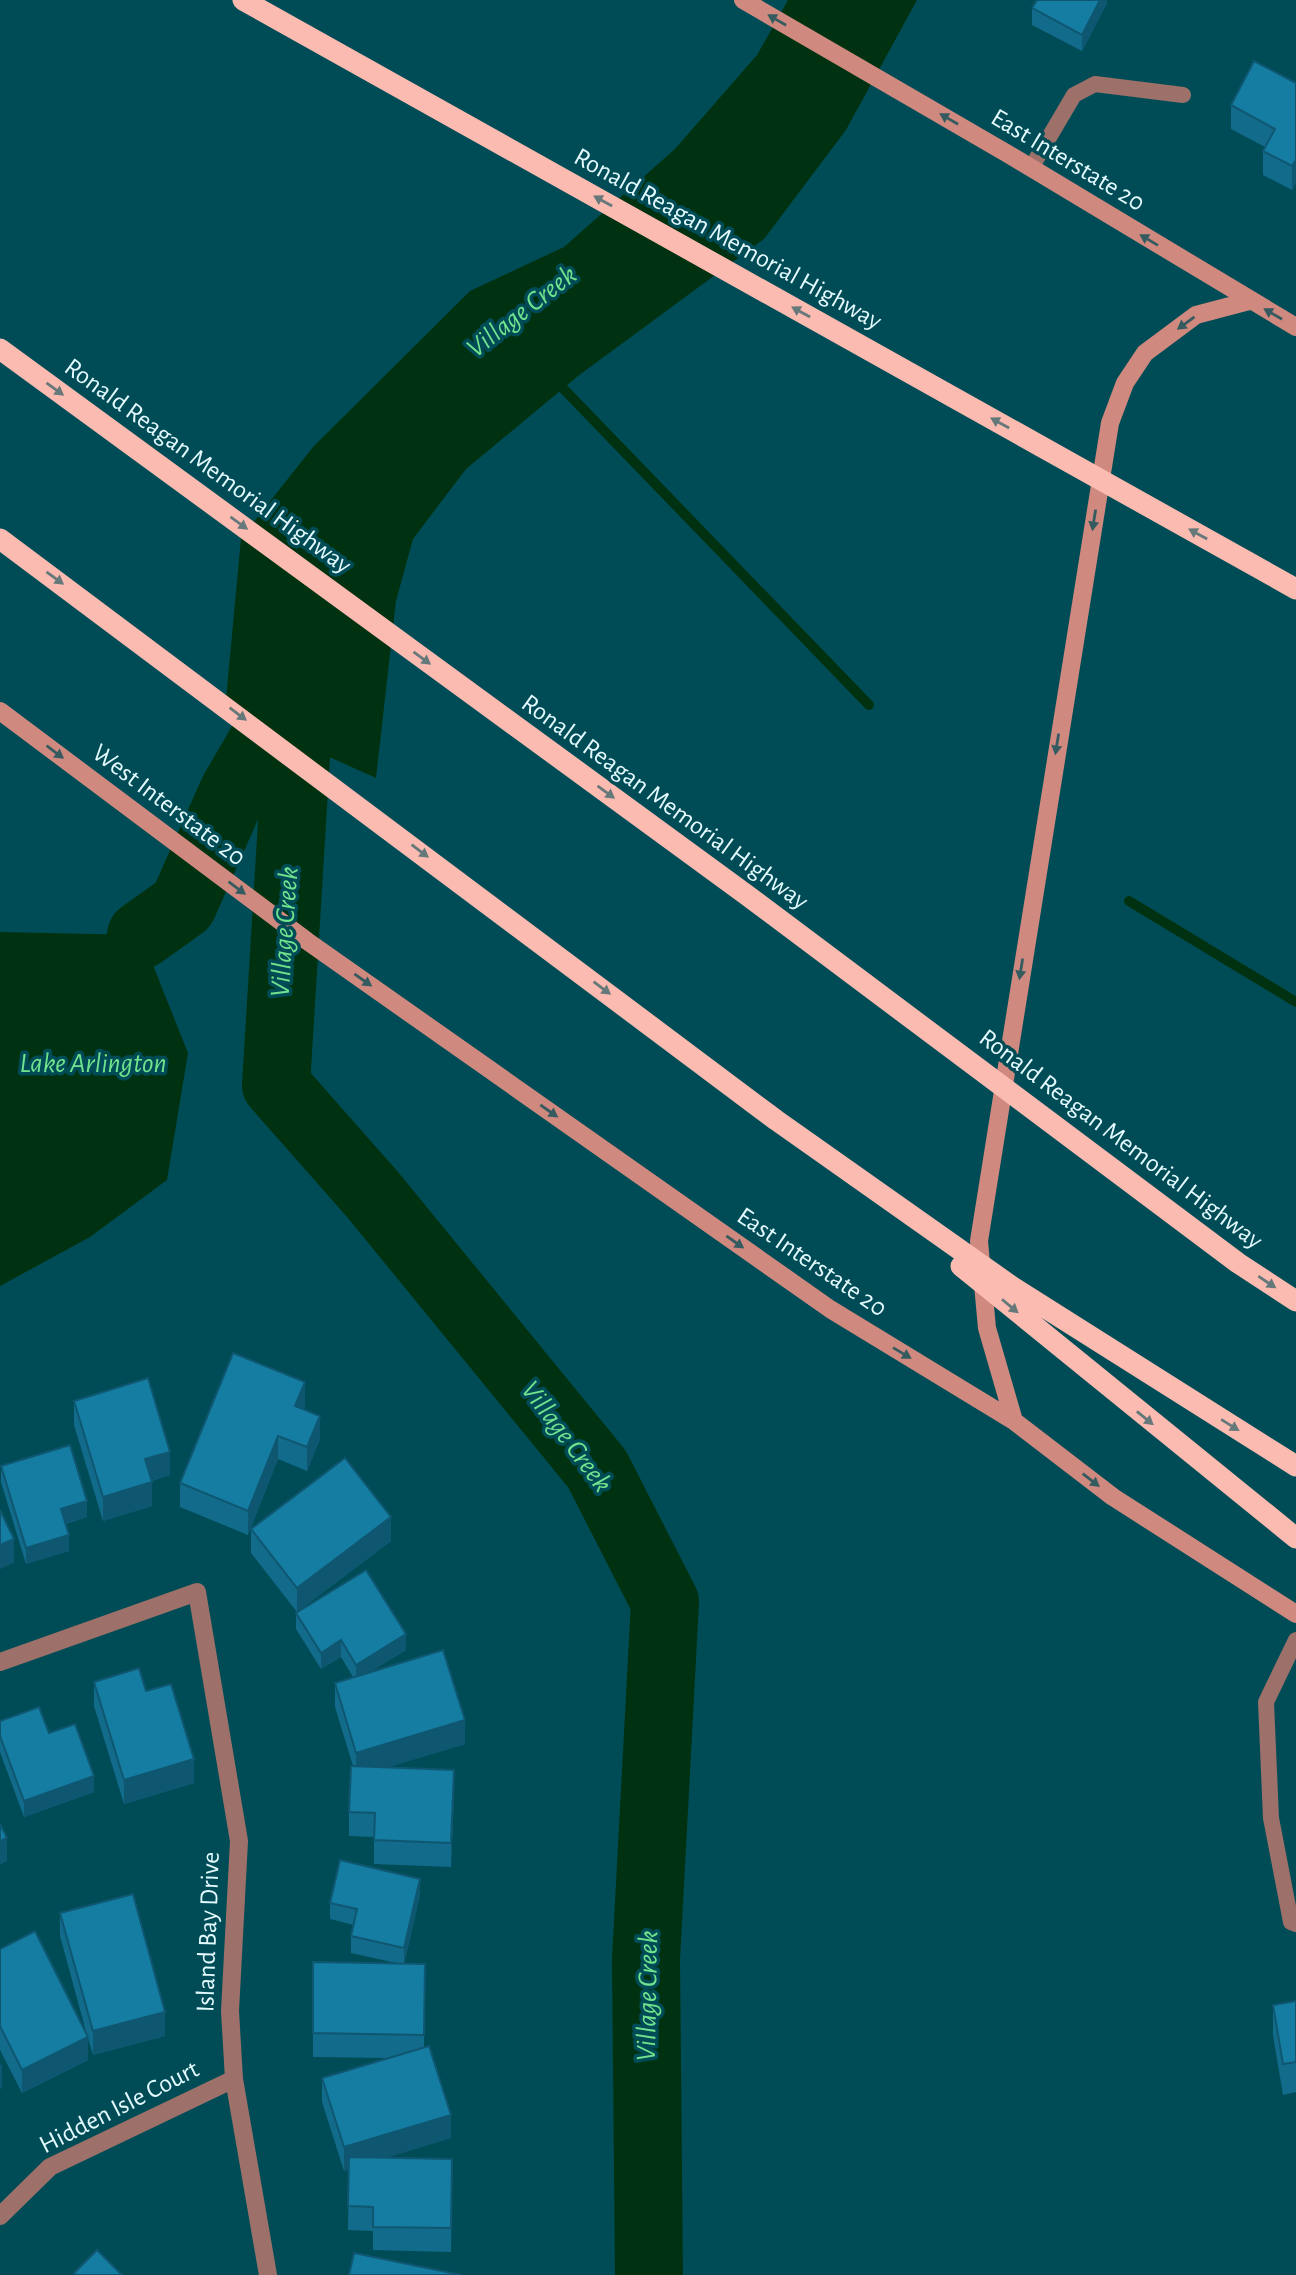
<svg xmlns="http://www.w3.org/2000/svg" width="1296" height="2275" viewBox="0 0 1296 2275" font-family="'Alegreya Sans',sans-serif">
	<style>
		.water { fill: #003211 }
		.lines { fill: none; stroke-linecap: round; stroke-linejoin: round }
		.stream { stroke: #003211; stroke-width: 10 }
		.river { stroke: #003211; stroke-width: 68 }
		.service { stroke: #9d7169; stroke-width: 16 }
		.minor { stroke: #9d7169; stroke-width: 18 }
		.secondary { stroke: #cf897e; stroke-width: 18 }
		.motorway { stroke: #fcbbb0; stroke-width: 21 }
		.wall { fill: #126b8b }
		.shaded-wall { fill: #0f5771 }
		.building { fill: #157ca2; stroke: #0f5771; stroke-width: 2 }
		.oneway { fill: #345b60 }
		.oneway2 { fill: #65787a }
		.labels { text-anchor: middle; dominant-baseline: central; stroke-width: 7; stroke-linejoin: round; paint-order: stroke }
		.street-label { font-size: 26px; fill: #e3fafe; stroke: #004c56 }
		.water-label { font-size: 28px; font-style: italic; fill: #71e38d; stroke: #004c56 }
	</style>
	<rect width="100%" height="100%" fill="#004c56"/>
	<!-- water -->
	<path class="water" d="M 788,0 L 917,0 L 846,130 L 764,239 L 578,376 L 466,469 L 413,539 L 396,601 L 376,778 L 225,710 L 241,538 L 313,447 L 470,291 L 564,247 L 675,149 L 757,55 Z
		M 0,932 L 141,935 L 188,1053 L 167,1180 L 90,1237 L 0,1286 Z"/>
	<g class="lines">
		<!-- stream -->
		<path class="stream" d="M 555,380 L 869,705
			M 1129,901 L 1296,1002"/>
		<!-- river -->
		<path class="river" d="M 301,675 L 276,1085 L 373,1195 L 597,1469 L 665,1602 L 646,1959 L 649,2275
			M 141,935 L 183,905 L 233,792 L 297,682"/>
		<!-- service -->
		<path class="service" d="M 1031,168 L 1074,95 L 1095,84 L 1183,95
			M 1296,1640 L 1266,1702 L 1271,1818 L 1291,1922 L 1296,1924"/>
		<!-- minor -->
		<path class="minor" d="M 0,1662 L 197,1592 L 239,1841 L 230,2011 L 234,2079 L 268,2275
			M 0,2216 L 50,2167 L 234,2079"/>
		<!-- secondary -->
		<path class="secondary" d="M 743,0 L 1008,154 L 1296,327
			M 0,711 L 307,941 L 830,1309 L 1014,1421 L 1113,1497 L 1296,1614
			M 1014,1421 L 987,1328 L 979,1241 L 1110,423 L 1125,383 L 1145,353 L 1196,315 L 1249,301"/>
		<!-- motorway -->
		<path class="motorway" d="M 243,0 L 1296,589
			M 0,349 L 744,893 L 1238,1263 L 1296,1301
			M 0,539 L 776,1120 L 1014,1288 L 1296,1466
			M 961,1266 L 1296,1538"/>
	</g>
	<!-- wall -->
	<path class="wall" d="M 1107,0 L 1107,3 L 1082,51 L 1032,25 L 1032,8 Z
		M 1296,83 L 1296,183 L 1292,190 L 1263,175 L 1263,151 L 1265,147 L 1231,129 L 1231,105 Z
		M 74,1401 L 170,1475 L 152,1481 L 152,1506 L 103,1521 L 74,1425 Z
		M 305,1406 L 303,1409 L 320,1439 L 307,1471 L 278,1459 L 248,1535 L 180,1507 L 180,1483 Z
		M 1,1466 L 87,1517 L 66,1524 L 69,1551 L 26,1564 L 1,1482 Z
		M 251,1529 L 391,1541 L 297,1612 L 251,1553 Z
		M 296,1613 L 406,1650 L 369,1672 L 465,1744 L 388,1767 L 454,1794 L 451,1867 L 374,1864 L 374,1837 L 349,1836 L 349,1812 L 353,1766 L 335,1707 L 335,1683 L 353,1677 L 341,1657 L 321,1669 L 296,1629 Z
		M 94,1682 L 146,1691 L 194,1783 L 124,1804 L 94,1706 Z
		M 0,1721 L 94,1792 L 24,1817 L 0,1752 Z
		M 420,1895 L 404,1964 L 425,1964 L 424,2048 L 451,2138 L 387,2157 L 452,2159 L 451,2252 L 373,2250 L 373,2231 L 348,2230 L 349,2169 L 344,2171 L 322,2102 L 322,2078 L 388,2058 L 313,2057 L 313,1962 L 401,1964 L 351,1953 L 351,1936 L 354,1925 L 330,1919 L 330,1903 Z
		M 60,1913 L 165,2036 L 93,2055 L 88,2038 L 88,2060 L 22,2093 L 0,2050 L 0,1949 L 87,2035 L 60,1936 Z
		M 1296,2001 L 1296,2092 L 1283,2095 L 1273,2035 L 1273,2005 Z"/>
	<!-- shaded-wall -->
	<path class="shaded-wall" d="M 1100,0 L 1107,0 L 1107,3 L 1082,51 L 1082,35 Z
		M 1296,160 L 1296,183 L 1292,190 L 1292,166 Z
		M 305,1382 L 305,1406 L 295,1430 L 295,1406 Z
		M 320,1416 L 320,1439 L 307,1471 L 307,1447 Z
		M 278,1436 L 278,1459 L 248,1535 L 248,1511 Z
		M 170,1452 L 170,1475 L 145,1483 L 145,1459 Z
		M 152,1482 L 152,1506 L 103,1521 L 103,1497 Z
		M 87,1501 L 87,1517 L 61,1525 L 61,1509 Z
		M 391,1517 L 391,1541 L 297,1612 L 297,1588 Z
		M 69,1535 L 69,1551 L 26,1564 L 26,1548 Z
		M 14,1539 L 14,1563 L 0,1569 L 0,1545 Z
		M 406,1634 L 406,1650 L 356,1681 L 356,1665 Z
		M 341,1640 L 341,1657 L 321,1669 L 321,1653 Z
		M 465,1720 L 465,1744 L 356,1777 L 356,1753 Z
		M 194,1759 L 194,1783 L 124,1804 L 124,1780 Z
		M 454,1770 L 454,1794 L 451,1867 L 451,1843 Z
		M 94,1776 L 94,1792 L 24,1817 L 24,1801 Z
		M 7,1838 L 7,1861 L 0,1865 L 0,1841 Z
		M 420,1879 L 420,1895 L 404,1964 L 404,1948 Z
		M 165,2012 L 165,2036 L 93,2055 L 93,2031 Z
		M 88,2037 L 88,2060 L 22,2093 L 22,2070 Z
		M 2,2064 L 2,2088 L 0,2089 L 0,2065 Z
		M 451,2115 L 451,2138 L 344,2171 L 344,2147 Z"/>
	<!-- building -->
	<path class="building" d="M 1037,0 L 1100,0 L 1082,35 L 1032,8 Z
		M 1254,61 L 1296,83 L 1296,160 L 1292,166 L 1263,151 L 1275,129 L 1231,105 Z
		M 233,1353 L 305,1382 L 295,1406 L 320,1416 L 307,1447 L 278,1436 L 248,1511 L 180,1483 Z
		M 148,1378 L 170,1452 L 145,1459 L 152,1482 L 103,1497 L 74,1401 Z
		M 70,1445 L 87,1501 L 61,1509 L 69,1535 L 26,1548 L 1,1466 Z
		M 345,1458 L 391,1517 L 297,1588 L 251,1529 Z
		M 0,1510 L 14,1539 L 0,1545 Z
		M 366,1570 L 406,1634 L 356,1665 L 341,1640 L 321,1653 L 296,1613 Z
		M 443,1650 L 465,1720 L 356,1753 L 335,1683 Z
		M 139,1668 L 146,1691 L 171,1684 L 194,1759 L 124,1780 L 94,1682 Z
		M 39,1707 L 49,1733 L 75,1724 L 94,1776 L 24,1801 L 0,1736 L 0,1721 Z
		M 351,1766 L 454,1770 L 451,1843 L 374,1840 L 375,1813 L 349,1812 Z
		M 0,1824 L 7,1838 L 0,1841 Z
		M 340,1860 L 420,1879 L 404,1948 L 351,1936 L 357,1909 L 330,1903 Z
		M 133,1894 L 165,2012 L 93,2031 L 60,1913 Z
		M 35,1931 L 88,2037 L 22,2070 L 0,2026 L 0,1949 Z
		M 313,1962 L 425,1964 L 424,2035 L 313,2033 Z
		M 1296,2001 L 1296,2062 L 1283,2064 L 1273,2005 Z
		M 429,2046 L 451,2115 L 344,2147 L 322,2078 Z
		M 349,2157 L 452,2159 L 451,2228 L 373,2227 L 373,2207 L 348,2206 Z
		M 97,2250 L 122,2275 L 76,2275 L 74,2273 Z
		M 354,2253 L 461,2275 L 349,2275 Z"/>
	<!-- one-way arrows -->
	<defs><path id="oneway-solid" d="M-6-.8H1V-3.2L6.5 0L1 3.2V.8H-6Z" transform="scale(1.75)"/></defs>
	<g class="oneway">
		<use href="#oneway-solid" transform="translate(777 20) rotate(-150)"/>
		<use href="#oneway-solid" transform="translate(949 119) rotate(-150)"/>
		<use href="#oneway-solid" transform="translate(1149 240) rotate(-149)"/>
		<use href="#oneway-solid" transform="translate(1273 314) rotate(-150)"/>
		<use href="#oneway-solid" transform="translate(1186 323) rotate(144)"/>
		<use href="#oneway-solid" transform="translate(1094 520) rotate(99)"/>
		<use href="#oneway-solid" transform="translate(1057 744) rotate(99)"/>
		<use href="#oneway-solid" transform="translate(55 752) rotate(37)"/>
		<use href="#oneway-solid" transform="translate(237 888) rotate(37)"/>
		<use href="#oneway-solid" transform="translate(1021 969) rotate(99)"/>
		<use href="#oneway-solid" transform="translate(363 980) rotate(35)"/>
		<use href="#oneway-solid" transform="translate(549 1111) rotate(35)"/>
		<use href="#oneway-solid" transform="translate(735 1242) rotate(35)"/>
		<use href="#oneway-solid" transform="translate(902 1353) rotate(31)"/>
		<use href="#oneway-solid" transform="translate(1091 1480) rotate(38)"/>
	</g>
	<g class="oneway2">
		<use href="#oneway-solid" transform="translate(603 201) rotate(-151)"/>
		<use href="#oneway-solid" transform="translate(801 312) rotate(-151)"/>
		<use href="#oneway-solid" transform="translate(55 389) rotate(36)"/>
		<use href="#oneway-solid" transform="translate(1000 423) rotate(-151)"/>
		<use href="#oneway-solid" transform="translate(239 523) rotate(36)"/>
		<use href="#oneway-solid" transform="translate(1198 534) rotate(-151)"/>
		<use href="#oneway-solid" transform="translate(55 578) rotate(36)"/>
		<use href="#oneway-solid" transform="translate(422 658) rotate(36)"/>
		<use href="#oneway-solid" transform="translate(238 714) rotate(37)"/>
		<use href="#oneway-solid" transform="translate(606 792) rotate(36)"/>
		<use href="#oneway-solid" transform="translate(420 851) rotate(37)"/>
		<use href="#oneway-solid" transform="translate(602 988) rotate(37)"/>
		<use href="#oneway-solid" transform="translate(1267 1282) rotate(34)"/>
		<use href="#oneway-solid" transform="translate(1010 1306) rotate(40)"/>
		<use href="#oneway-solid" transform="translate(1145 1418) rotate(39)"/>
		<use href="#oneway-solid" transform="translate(1230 1425) rotate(32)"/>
	</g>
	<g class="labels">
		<!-- street labels -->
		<g class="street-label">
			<text transform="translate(1068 160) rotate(31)">East Interstate 20</text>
			<text transform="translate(728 239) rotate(29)">Ronald Reagan Memorial Highway</text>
			<text transform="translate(208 466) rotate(36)">Ronald Reagan Memorial Highway</text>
			<text transform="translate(665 802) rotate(36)">Ronald Reagan Memorial Highway</text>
			<text transform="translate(169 805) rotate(37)">West Interstate 20</text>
			<text transform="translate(1121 1139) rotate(37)">Ronald Reagan Memorial Highway</text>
			<text transform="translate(812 1262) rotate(34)">East Interstate 20</text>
			<text transform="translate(208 1932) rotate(-88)">Island Bay Drive</text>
			<text transform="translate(119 2107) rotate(-27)">Hidden Isle Court</text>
		</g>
		<!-- water labels -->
		<g class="water-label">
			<text transform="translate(522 312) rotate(-38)">Village Creek</text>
			<text transform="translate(285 932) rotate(-86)">Village Creek</text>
			<text x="93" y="1064">Lake Arlington</text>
			<text transform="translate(566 1437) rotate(53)">Village Creek</text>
			<text transform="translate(648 1996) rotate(-89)">Village Creek</text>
		</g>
	</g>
</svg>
